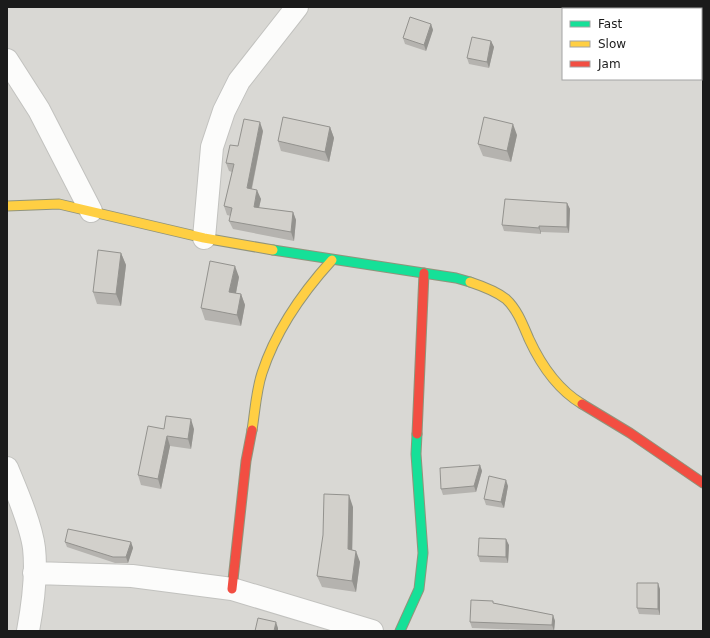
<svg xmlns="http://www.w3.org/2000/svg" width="710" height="638" viewBox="0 0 710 638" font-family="'DejaVu Sans',sans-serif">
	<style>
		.residential { fill: #d9d8d4; fill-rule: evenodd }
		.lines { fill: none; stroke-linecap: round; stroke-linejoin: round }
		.street-casing { stroke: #c2c2bf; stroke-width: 24 }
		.fast-casing { stroke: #91947b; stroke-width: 11 }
		.slow-casing { stroke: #91947b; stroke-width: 11 }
		.jam-casing { stroke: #91947b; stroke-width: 11 }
		.street { stroke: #fcfcfb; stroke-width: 22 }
		.fast { stroke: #16e098; stroke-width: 9 }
		.slow { stroke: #ffcf43; stroke-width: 9 }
		.jam { stroke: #f24e42; stroke-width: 9 }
		.wall { fill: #b5b3af }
		.shaded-wall { fill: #93928e }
		.building { fill: #d2d0cb; stroke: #93928e }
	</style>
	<rect width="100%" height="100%" fill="#eae9e2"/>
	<!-- residential -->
	<path class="residential" d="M 7,7 L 703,7 L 703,631 L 7,631 ZM 563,9 L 701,9 L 701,79 L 563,79 Z"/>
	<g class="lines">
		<defs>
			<path id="street" d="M 7,60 L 39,110 L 91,211
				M 204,238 L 212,147 L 224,111 L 239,81 L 297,7
				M 7,468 C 16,490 31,524 34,548 C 37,575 33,604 28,631
				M 34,573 L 132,576 L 232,589 L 372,631"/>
			<path id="fast" d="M 273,250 L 456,278 L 470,282
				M 400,631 L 419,589 L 423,553 L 416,454 L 417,434"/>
			<path id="slow" d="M 7,206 L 59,204 L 204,238 L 273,250
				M 470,282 C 482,286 496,291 506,299 C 517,309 523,325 529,339 C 541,365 557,389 582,404
				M 252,430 C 255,412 256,391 262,373 C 276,330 302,293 332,260"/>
			<path id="jam" d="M 582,404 L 630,433 L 703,483
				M 417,434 L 424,273
				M 232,589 L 246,461 L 252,430"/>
		</defs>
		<!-- street casing -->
		<use href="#street" class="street-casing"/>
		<!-- fast casing -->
		<use href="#fast" class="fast-casing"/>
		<!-- slow casing -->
		<use href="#slow" class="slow-casing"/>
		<!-- jam casing -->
		<use href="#jam" class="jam-casing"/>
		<!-- street -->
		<use href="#street" class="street"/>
		<!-- fast -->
		<use href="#fast" class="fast"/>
		<!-- slow -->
		<use href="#slow" class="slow"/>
		<!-- jam -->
		<use href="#jam" class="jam"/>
	</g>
	<!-- wall -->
	<path class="wall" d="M 431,24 L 433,30 L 426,51 L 405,44 L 403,38 Z
		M 491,41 L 494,47 L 489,68 L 469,64 L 467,58 Z
		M 330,127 L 334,138 L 329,162 L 281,151 L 278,141 Z
		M 263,131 L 252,189 L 261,199 L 259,208 L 293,212 L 296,220 L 294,241 L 233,229 L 229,221 L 231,216 L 227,215 L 224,206 L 232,172 L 229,171 L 226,163 Z
		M 517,135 L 511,162 L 483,156 L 478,144 Z
		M 567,203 L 570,209 L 569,233 L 541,232 L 541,234 L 504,231 L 502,225 Z
		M 121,253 L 126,265 L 121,306 L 97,304 L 93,292 Z
		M 239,277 L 236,293 L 241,294 L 245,305 L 241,326 L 205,320 L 201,308 Z
		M 164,429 L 194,429 L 191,449 L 170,446 L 161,489 L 141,485 L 138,475 Z
		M 480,465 L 482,471 L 476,492 L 443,495 L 441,489 Z
		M 508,486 L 504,508 L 486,505 L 484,499 Z
		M 353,507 L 352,550 L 360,562 L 356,592 L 322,587 L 317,576 Z
		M 65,542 L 131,542 L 133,548 L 128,563 L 115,563 L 67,547 Z
		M 509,545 L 508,563 L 480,562 L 478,556 Z
		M 660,589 L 660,615 L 639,614 L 637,608 Z
		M 494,603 L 553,615 L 555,621 L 554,631 L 472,628 L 470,622 Z"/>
	<!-- shaded-wall -->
	<path class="shaded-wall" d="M 431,24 L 433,30 L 426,51 L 424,45 Z
		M 491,41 L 494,47 L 489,68 L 487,62 Z
		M 260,122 L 263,131 L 250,196 L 247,188 Z
		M 513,124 L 517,135 L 511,162 L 507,151 Z
		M 330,127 L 334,138 L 329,162 L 325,152 Z
		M 257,190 L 261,199 L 257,216 L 254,207 Z
		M 567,203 L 570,209 L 569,233 L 567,227 Z
		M 293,212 L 296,220 L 294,241 L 291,232 Z
		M 539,226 L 541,232 L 541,234 L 539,228 Z
		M 121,253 L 126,265 L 121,306 L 116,294 Z
		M 235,266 L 239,277 L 234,303 L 229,292 Z
		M 241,294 L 245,305 L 241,326 L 237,315 Z
		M 191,419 L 194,429 L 191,449 L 188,439 Z
		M 167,436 L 170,446 L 161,489 L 158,479 Z
		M 480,465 L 482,471 L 476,492 L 474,486 Z
		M 506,480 L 508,486 L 504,508 L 501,502 Z
		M 349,495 L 353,507 L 352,561 L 348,549 Z
		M 506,539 L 509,545 L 508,563 L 506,557 Z
		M 131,542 L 133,548 L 128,563 L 126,557 Z
		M 356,551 L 360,562 L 356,592 L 352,581 Z
		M 658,583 L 660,589 L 660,615 L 658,609 Z
		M 553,615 L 555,621 L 554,631 L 552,625 Z
		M 276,622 L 278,628 L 278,631 L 274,631 Z"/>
	<!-- building -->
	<path class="building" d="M 410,17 L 431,24 L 424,45 L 403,38 Z
		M 472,37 L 491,41 L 487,62 L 467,58 Z
		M 283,117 L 330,127 L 325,152 L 278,141 Z
		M 484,117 L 513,124 L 507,151 L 478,144 Z
		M 244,119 L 260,122 L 247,188 L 257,190 L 254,207 L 293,212 L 291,232 L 229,221 L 232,208 L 224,206 L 234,164 L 226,163 L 230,145 L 238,146 Z
		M 505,199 L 567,203 L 567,227 L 539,226 L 539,228 L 502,225 Z
		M 98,250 L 121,253 L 116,294 L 93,292 Z
		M 210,261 L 235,266 L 229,292 L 241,294 L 237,315 L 201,308 Z
		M 166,416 L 191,419 L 188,439 L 167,436 L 158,479 L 138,475 L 148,426 L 164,429 Z
		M 480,465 L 474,486 L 441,489 L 440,468 Z
		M 489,476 L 506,480 L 501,502 L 484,499 Z
		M 324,494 L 349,495 L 348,549 L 356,551 L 352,581 L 317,576 L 323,535 Z
		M 68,529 L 131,542 L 126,557 L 113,557 L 65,542 Z
		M 479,538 L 506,539 L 506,557 L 478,556 Z
		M 637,583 L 658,583 L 658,609 L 637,608 Z
		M 471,600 L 493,601 L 493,603 L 553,615 L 552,625 L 470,622 Z
		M 258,618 L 276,622 L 274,631 L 255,631 Z"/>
	<!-- border -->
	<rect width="710" height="638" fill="none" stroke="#1b1b1b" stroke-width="16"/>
	<!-- legend -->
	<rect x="562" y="8" width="140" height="72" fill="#ffffff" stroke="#a4a4a4"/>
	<rect x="570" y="21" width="20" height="6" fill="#16e098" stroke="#a4a4a4"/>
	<text x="598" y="28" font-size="12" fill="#1b1b1b">Fast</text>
	<rect x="570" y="41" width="20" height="6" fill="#ffcf43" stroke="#a4a4a4"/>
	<text x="598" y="48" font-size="12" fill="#1b1b1b">Slow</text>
	<rect x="570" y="61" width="20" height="6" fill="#f24e42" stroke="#a4a4a4"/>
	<text x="598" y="68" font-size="12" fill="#1b1b1b">Jam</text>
</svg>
